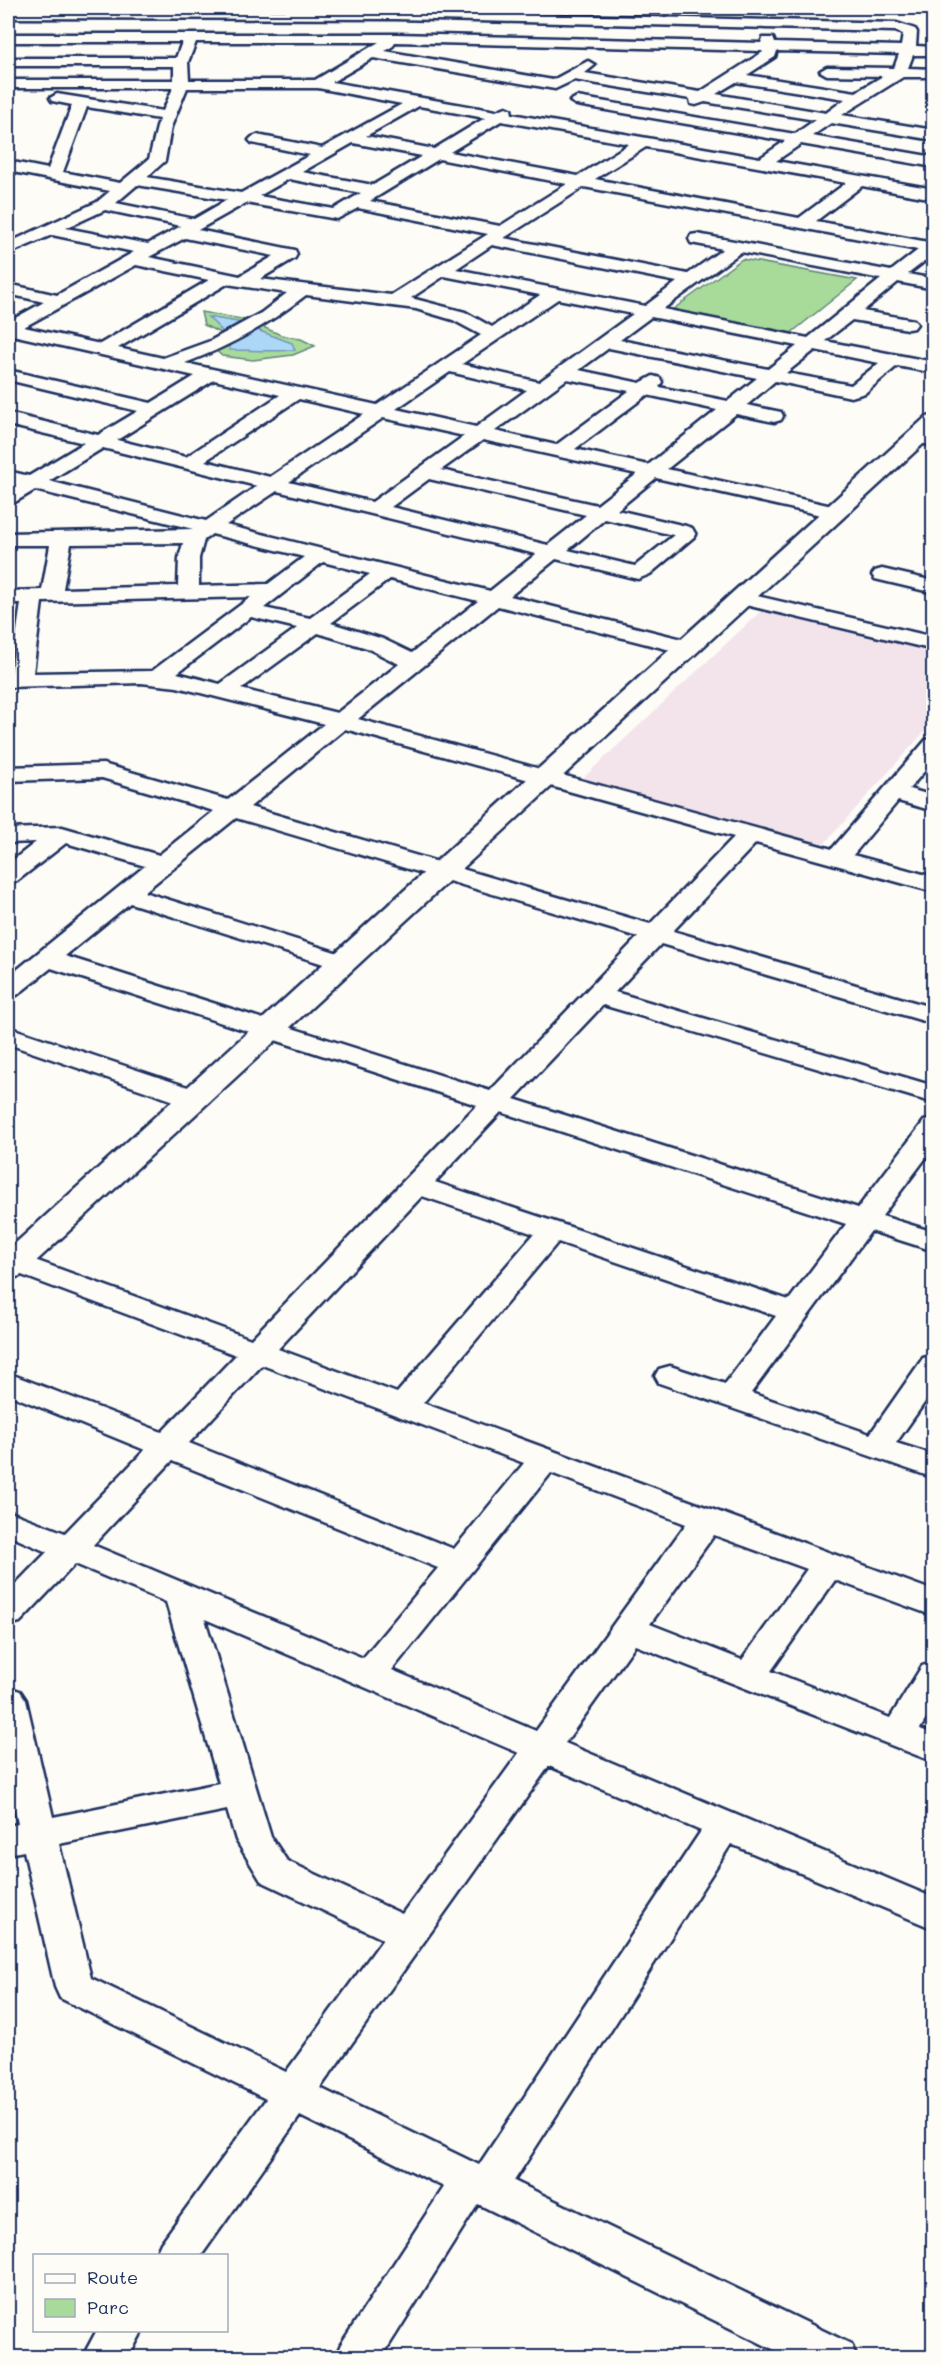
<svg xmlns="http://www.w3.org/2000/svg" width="941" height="2365" viewBox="0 0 941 2365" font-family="Mali,sans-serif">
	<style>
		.built { fill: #f3e4eb }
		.green { fill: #a8da9a; stroke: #62847c; stroke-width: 1.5 }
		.water { fill: #acd7f7; stroke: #7294ba; stroke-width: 1.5 }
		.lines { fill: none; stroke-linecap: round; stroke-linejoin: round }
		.street-casing { stroke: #1b2f5e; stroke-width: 5 }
		.secondary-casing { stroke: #1b2f5e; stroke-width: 5 }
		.street { fill: #fdfcf7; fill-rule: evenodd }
		.secondary { fill: #fdfcf7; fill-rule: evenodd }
	</style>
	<rect width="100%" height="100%" fill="#fdfcf7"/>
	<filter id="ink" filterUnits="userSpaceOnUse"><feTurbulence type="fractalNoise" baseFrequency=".0167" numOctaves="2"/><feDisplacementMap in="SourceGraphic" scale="12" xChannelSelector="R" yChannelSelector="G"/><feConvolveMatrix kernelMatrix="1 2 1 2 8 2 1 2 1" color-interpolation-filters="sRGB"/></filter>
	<g filter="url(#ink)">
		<!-- built -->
		<path class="built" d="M 763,609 L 933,650 L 933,722 L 824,844 L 582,779 Z"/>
		<!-- green -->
		<path class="green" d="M 742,259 L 857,280 L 791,333 L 672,310 Z
			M 201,312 L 247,320 L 281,335 L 301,339 L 315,346 L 293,355 L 253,360 L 222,356 L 210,345 L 220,333 L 204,325 Z"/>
		<!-- water -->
		<path class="water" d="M 208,317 L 249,324 L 260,331 L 292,343 L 295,350 C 273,352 252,350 230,350 L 225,334 Z"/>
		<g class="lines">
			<defs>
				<path id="street" d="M 8,10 L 399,11 L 897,23 L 915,29 L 917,32 L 916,46 L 934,47 L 934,55 L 913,55 L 908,68 L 934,69 L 934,77 L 903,77 L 842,115 L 934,130 L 934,140 L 831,123 L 812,136 L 934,157 L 934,167 L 801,144 L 776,161 L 934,189 L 934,199 L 862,186 L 816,221 L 928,242 L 934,240 L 934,254 L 908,274 L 934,279 L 934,289 L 898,282 L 863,311 L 914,320 L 917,324 L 914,328 L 908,329 L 852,320 L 825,341 L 934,362 L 934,373 L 897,366 L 865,393 L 851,397 L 775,381 L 747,405 L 781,412 L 783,416 L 781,420 L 774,422 L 736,414 L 667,469 L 841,508 L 844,512 L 841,516 L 834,518 L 656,478 L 617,510 L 686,526 L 692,528 L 696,535 L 650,574 L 638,579 L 556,559 L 510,596 L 694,642 L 697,647 L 694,652 L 686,654 L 498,606 L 358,719 L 832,849 L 926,740 L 934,738 L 934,760 L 909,789 L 934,796 L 934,811 L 898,801 L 853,855 L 934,877 L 934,892 L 756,843 L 673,931 L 934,1008 L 934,1024 L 661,944 L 615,992 L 934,1086 L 934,1103 L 603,1005 L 514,1099 L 858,1208 L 924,1121 L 934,1119 L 934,1147 L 882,1216 L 934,1232 L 934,1251 L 871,1231 L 751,1393 L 870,1434 L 923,1358 L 934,1355 L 934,1389 L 896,1443 L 934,1455 L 934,1478 L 659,1383 L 655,1376 L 659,1369 L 670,1366 L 725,1384 L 776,1316 L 558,1242 L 423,1403 L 934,1591 L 934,1616 L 835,1580 L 771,1671 L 890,1718 L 922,1666 L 934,1662 L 934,1706 L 920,1729 L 934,1734 L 934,1762 L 635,1645 L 565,1743 L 934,1898 L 934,1929 L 731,1844 L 514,2181 L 851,2344 L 857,2358 L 791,2358 L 478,2204 L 381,2358 L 335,2358 L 341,2344 L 444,2187 L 300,2116 L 201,2256 L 155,2256 L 161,2243 L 266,2099 L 60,1998 L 55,1987 L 24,1851 L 8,1854 L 8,1826 L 18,1824 L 8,1776 L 8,1687 L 20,1691 L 26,1700 L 53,1817 L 219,1783 L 166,1602 L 75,1564 L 20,1622 L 8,1625 L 8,1592 L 47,1552 L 8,1535 L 8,1511 L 65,1533 L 145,1450 L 8,1394 L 8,1373 L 162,1432 L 236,1355 L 8,1270 L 8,1254 L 14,1253 L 24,1256 L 251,1339 L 477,1105 L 51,968 L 17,995 L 8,997 L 8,977 L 145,866 L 66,843 L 17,881 L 8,883 L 8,864 L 36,842 L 8,843 L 8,829 L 62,827 L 159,855 L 214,811 L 102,778 L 8,781 L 8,767 L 103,764 L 228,800 L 324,724 L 177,687 L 141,683 L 8,687 L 8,673 L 11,673 L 21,603 L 8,603 L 8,591 L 42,590 L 50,545 L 8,545 L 8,533 L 193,529 L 35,490 L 15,502 L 8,504 L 8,490 L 16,485 L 8,483 L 8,471 L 29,476 L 84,443 L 8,425 L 8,413 L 98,435 L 138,411 L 8,380 L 8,370 L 151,403 L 195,376 L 8,334 L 8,322 L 44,302 L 8,294 L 8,284 L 57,295 L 134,252 L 52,235 L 8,254 L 8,243 L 97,202 L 110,191 L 8,171 L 8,161 L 48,169 L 72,105 L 52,101 L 50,98 L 57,94 L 163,111 L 173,88 L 8,88 L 8,80 L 174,80 L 174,66 L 8,66 L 8,58 L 176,58 L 182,42 L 8,42 L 8,34 L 397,34 L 761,43 L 763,38 L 773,38 L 775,43 L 901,46 L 903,34 L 895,31 L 395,19 L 8,18 ZM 196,42 L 379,42 L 315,80 L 189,80 L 188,62 ZM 395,42 L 762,51 L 763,52 L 700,92 L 585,73 L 595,65 L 588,61 L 553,80 L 385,51 L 393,46 ZM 777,51 L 899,54 L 894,68 L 827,67 L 820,71 L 827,75 L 883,76 L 856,92 L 747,75 L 775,57 ZM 373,58 L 555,89 L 574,80 L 690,99 L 691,104 L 696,105 L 705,102 L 815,120 L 795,134 L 577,97 L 570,101 L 577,105 L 785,141 L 760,158 L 512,114 L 511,109 L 506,107 L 496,111 L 332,82 ZM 736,82 L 845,99 L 826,113 L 716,94 ZM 187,88 L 318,88 L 402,104 L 322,148 L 257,135 L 252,137 L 249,140 L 252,143 L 310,155 L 241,193 L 147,177 L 165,161 L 171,127 ZM 419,106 L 485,118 L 434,149 L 366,136 ZM 87,107 L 159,119 L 149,159 L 120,183 L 63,172 ZM 501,121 L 629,144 L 578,176 L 450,152 ZM 353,143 L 422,156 L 373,185 L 302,172 ZM 646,147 L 846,183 L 799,218 L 595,179 ZM 439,159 L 567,184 L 500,226 L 370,201 ZM 289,179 L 361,193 L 334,209 L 259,196 ZM 137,185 L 227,200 L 194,219 L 116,203 ZM 584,187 L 918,250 L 891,271 L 697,234 L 691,235 L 689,239 L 691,243 L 723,249 L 688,274 L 504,238 ZM 246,203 L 337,219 L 358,208 L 488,234 L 391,295 L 260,279 L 295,258 L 297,254 L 295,250 L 198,230 ZM 105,210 L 181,226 L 148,244 L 66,228 ZM 185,238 L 274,256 L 240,276 L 149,257 ZM 492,245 L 677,282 L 645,306 L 456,269 ZM 741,252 L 881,279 L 808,338 L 663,309 ZM 136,265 L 209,280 L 100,344 L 24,327 ZM 444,276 L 540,295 L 492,327 L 465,312 L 411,298 ZM 227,284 L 287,293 L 261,313 L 210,341 L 163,358 L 118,348 ZM 306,295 L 416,309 L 453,320 L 481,335 L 377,405 L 185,363 C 230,346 268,325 306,295 ZM 558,299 L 633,314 L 539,382 L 462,364 ZM 651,317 L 797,346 L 768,369 L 620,340 ZM 609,348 L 757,378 L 728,401 L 659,387 L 662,382 L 660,378 L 653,376 L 640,383 L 579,370 ZM 815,350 L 879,363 L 851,385 L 786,373 ZM 450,372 L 527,390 L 476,427 L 396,409 ZM 567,379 L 629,391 L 556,445 L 495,431 ZM 214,380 L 280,395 L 186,457 L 117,440 ZM 647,395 L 717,410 L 648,465 L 575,449 ZM 299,399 L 364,414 L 270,477 L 205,461 ZM 383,418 L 464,436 L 372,502 L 289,482 ZM 483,440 L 637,474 L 597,505 L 441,470 ZM 103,448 L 257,486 L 206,521 L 49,481 ZM 429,479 L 586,515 L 548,545 L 391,507 ZM 277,491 L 536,554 L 490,591 L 226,525 ZM 605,519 L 673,535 L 674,535 L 635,566 L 568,550 ZM 212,534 L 304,557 L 268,584 L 199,586 L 199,558 L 204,540 ZM 183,543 L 179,558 L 178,586 L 63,589 L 71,544 ZM 323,562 L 370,574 L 310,618 L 264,608 ZM 390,579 L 478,601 L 412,653 L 383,639 L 331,623 ZM 251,597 L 152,671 L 33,673 L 42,602 ZM 251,617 L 297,628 L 220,684 L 177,673 ZM 318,633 L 367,648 L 399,664 L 337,713 L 241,689 ZM 345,729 L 734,837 L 650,924 L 250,807 ZM 236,818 L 638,937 L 490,1091 L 65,956 L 130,903 L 333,967 L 342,970 L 351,967 L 355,962 L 351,957 L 144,892 ZM 501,1112 L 846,1224 L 789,1300 L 435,1182 ZM 422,1196 L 534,1234 L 397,1393 L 278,1349 ZM 262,1365 L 524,1463 L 454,1549 L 189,1443 ZM 172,1461 L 438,1568 L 363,1658 L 93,1545 ZM 551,1473 L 686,1524 L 536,1731 L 392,1670 ZM 714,1535 L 807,1569 L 742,1660 L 650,1624 ZM 205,1619 L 519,1753 L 402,1914 L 287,1861 L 271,1837 ZM 549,1766 L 701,1831 L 479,2165 L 320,2088 ZM 227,1810 L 236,1840 L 261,1881 L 383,1939 L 286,2072 L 91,1978 L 59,1844 Z
					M 917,431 L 934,434 L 934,446 L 910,441 L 907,437 L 910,433 Z
					M 882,569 L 934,581 L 934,593 L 875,579 L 872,575 L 875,571 Z
					M 740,592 L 934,637 L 934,650 L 733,602 L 729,598 L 733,594 Z
					M 8,1027 L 203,1092 L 207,1098 L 203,1104 L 193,1106 L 183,1104 L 8,1044 Z
					M 97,2330 L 143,2330 L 128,2358 L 82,2358 Z"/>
				<path id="secondary" d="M 934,416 L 934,434 L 20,1276 L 8,1279 L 8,1250 L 926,417 Z"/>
			</defs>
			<!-- street casing -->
			<use href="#street" class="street-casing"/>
			<!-- secondary casing -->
			<use href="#secondary" class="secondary-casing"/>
			<!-- street -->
			<use href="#street" class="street"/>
			<!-- secondary -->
			<use href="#secondary" class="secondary"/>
		</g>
	</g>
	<!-- margin -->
	<rect width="941" height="2365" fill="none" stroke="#fdfcf7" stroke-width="30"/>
	<rect x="15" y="15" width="911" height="2335" fill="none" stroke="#1b2f5e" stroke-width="2" filter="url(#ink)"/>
	<!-- legend -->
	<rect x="33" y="2254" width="195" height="78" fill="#fdfcf7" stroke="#a3aaba" stroke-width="1.5"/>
	<rect x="45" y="2274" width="30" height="9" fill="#fdfcf7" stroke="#a3aaba" stroke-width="1.5"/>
	<text x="87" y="2284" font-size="18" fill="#1b2f5e">Route</text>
	<rect x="45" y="2299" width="30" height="18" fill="#a8da9a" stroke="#a3aaba" stroke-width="1.5"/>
	<text x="87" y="2314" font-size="18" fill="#1b2f5e">Parc</text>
</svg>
